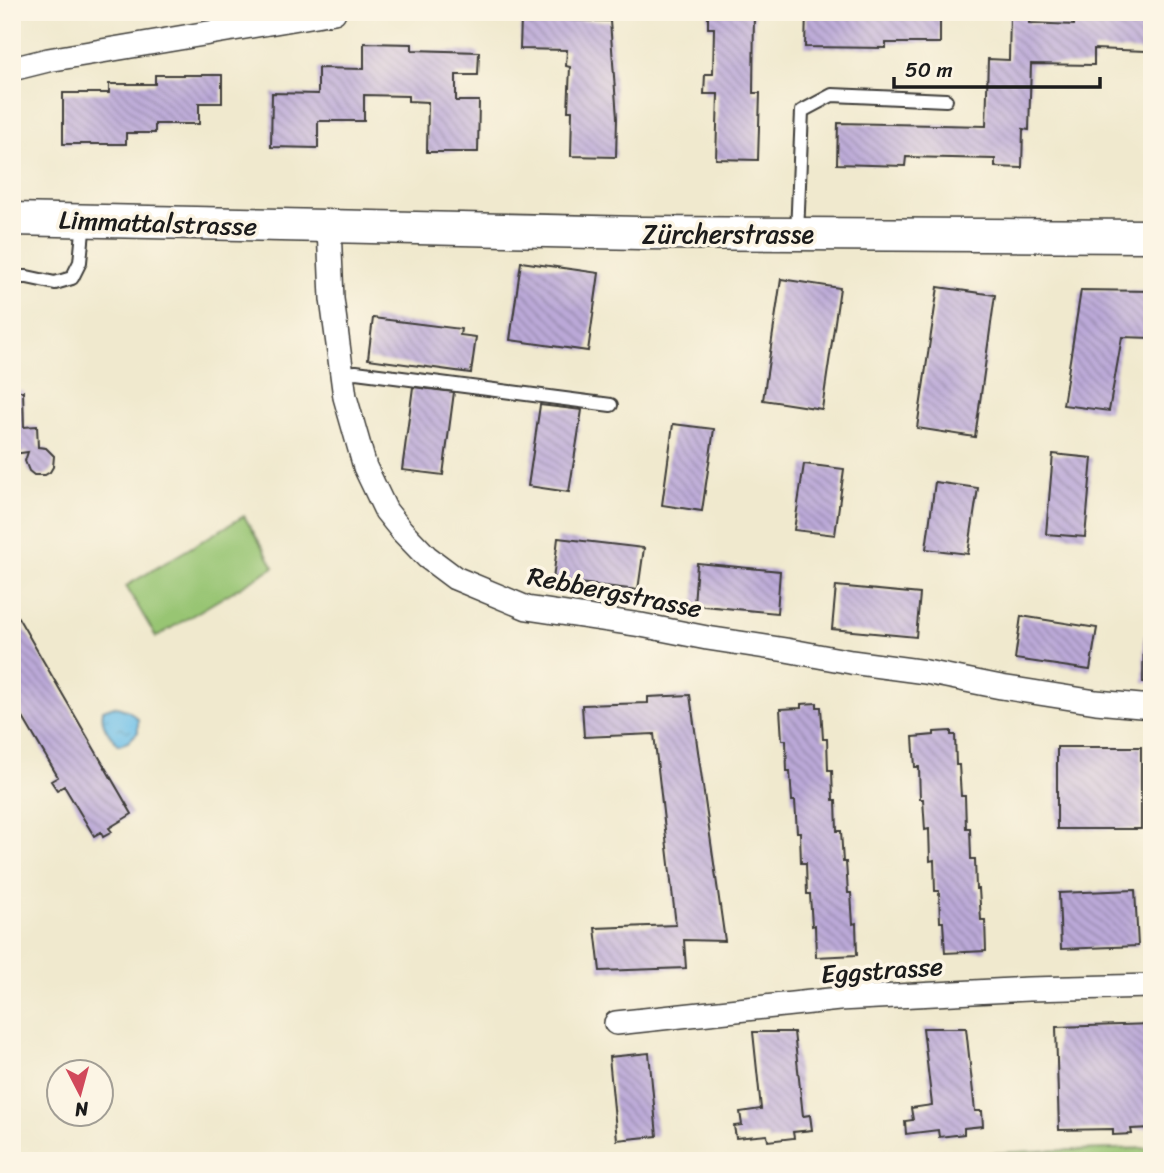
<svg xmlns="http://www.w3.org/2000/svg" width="1164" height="1173" viewBox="0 0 1164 1173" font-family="Sriracha,sans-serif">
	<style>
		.green { fill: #98c573; stroke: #5a7048; stroke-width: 2 }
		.water { fill: url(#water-ripples); stroke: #446e82; stroke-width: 2 }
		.building { fill: url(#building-back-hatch) }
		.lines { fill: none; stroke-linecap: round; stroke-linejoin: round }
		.lane-casing { stroke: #3c3b37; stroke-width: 16 }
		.street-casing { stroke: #3c3b37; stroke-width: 26 }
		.secondary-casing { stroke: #3c3b37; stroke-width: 35 }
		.lane { stroke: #fff; stroke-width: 12 }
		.street { stroke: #fff; stroke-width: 23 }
		.secondary { stroke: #fff; stroke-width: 32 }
		.labels { text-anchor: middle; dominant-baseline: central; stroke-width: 7; stroke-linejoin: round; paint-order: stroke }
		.street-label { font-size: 26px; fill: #1c1c1c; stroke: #fcf5e5 }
	</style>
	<defs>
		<pattern id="water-ripples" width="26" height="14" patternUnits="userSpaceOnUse" patternTransform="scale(1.75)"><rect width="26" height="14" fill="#6dc0e9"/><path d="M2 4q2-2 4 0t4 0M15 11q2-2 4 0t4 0" fill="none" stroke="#5ea4c7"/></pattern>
		<pattern id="building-back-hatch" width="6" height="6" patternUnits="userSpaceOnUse" patternTransform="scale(1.75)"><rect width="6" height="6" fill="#bba9d8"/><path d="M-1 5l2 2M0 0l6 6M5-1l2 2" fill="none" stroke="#9789ae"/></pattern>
	</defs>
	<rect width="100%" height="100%" fill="#fcf5e5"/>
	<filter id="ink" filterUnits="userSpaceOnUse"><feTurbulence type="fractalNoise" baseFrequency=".0143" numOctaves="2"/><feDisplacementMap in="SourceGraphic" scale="14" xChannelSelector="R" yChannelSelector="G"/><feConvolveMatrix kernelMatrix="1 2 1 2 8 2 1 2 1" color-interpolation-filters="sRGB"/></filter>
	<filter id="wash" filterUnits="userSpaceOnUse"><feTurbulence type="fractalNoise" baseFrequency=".00686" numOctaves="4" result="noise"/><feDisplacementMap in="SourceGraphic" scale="28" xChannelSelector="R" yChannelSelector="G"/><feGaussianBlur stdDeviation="1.57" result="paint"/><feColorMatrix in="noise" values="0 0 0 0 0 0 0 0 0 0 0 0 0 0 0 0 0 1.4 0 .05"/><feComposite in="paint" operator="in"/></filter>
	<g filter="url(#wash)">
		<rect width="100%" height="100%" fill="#f0e9ce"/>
		<!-- green -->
		<path class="green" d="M 244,516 L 274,567 L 156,637 L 126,586 Z
			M 1152,1148 L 1152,1161 L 867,1161 L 1033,1151 Z"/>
		<!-- water -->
		<path class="water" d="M 114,706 L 129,711 L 138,719 L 138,732 L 128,742 L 119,745 C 109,735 100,725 103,710 Z"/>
		<g id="blocks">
			<!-- building -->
			<path class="building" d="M 708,12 L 754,12 L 753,93 L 760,93 L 758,160 L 716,159 L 718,94 L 704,94 L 705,74 L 713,74 L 714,28 L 708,28 Z
				M 806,12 L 940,12 L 940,43 L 886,43 L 886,48 L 805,47 Z
				M 1092,12 L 1147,12 L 1146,51 L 1094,49 L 1094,65 L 1031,64 L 1029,130 L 1023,129 L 1022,168 L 995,167 L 995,159 L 906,157 L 905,166 L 837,164 L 838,123 L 986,126 L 988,59 L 1009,60 L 1010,15 L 1029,15 L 1029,23 L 1074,25 L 1074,17 L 1092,18 Z
				M 521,19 L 610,21 L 617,118 L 616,157 L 571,156 L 572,111 L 568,111 L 570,67 L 566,66 L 567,50 L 520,49 Z
				M 364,43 L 412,44 L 412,50 L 479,52 L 478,75 L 456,75 L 456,101 L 479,101 L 478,152 L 427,152 L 428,102 L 408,101 L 408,96 L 364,95 L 364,121 L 318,121 L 318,148 L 271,147 L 272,93 L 318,94 L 318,68 L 364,69 Z
				M 155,75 L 222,75 L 222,103 L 199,103 L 199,124 L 155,124 L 155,133 L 126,133 L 126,144 L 63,144 L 63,93 L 109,93 L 109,84 L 155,84 Z
				M 521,262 L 599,273 L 588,351 L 510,340 Z
				M 781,279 L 840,288 L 822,409 L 763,400 Z
				M 938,287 L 995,295 L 975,437 L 917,428 Z
				M 1081,290 L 1152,291 L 1152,338 L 1122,337 L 1109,411 L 1063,405 Z
				M 373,318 L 461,329 L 460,335 L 476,337 L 471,373 L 368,359 Z
				M 413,387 L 454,392 L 443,475 L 402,470 Z
				M 12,391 L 23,391 L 24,427 L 37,426 L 38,447 L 46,448 L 54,456 L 53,467 L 50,472 L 45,475 L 34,475 L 29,471 L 25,461 L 28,452 L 13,454 Z
				M 540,405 L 582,410 L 569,492 L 528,486 Z
				M 673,424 L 714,429 L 702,511 L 662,505 Z
				M 1053,454 L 1092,458 L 1085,537 L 1046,534 Z
				M 804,464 L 844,469 L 835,535 L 794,530 Z
				M 935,482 L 978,488 L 968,554 L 926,549 Z
				M 558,538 L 644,548 L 638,590 L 553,580 Z
				M 697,563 L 780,571 L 777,613 L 694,605 Z
				M 836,586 L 920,594 L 916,637 L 832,629 Z
				M 12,607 L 132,814 L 109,828 L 112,832 L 103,837 L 101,832 L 94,836 L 64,786 L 57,790 L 51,781 L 58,777 L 12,699 Z
				M 1021,616 L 1097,628 L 1090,670 L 1015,659 Z
				M 1144,635 L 1152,635 L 1152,683 L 1143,682 Z
				M 690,695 L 725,941 L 684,940 L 686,968 L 600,971 L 595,928 L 676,925 L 654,734 L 584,737 L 582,705 L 648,703 L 648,697 Z
				M 817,703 L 817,707 L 821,707 L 823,739 L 827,739 L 828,770 L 832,770 L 833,800 L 836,800 L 837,831 L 841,831 L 843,862 L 846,862 L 848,893 L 851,893 L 853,924 L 856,923 L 857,955 L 816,957 L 815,925 L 812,926 L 810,894 L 807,894 L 806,863 L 801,863 L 800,832 L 797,832 L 795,801 L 792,801 L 790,771 L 787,771 L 786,740 L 782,740 L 780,709 L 801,708 L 801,704 Z
				M 951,731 L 951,735 L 955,735 L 956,765 L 959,765 L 961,796 L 965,796 L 966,828 L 970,828 L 971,859 L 975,859 L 976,889 L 979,889 L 981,920 L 985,920 L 986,951 L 945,953 L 943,922 L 940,922 L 939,891 L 935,891 L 934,860 L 930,861 L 929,829 L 925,830 L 923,799 L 920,799 L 919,767 L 915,767 L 913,737 L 934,735 L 934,732 Z
				M 1057,747 L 1141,747 L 1141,829 L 1057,829 Z
				M 1135,890 L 1138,946 L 1061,949 L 1059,893 Z
				M 1152,1024 L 1152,1128 L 1131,1129 L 1132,1134 L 1113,1135 L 1113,1129 L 1059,1130 L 1056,1027 Z
				M 923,1028 L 966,1028 L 975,1111 L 982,1111 L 983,1126 L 964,1128 L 964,1134 L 939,1137 L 938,1130 L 906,1134 L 905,1121 L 913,1120 L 911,1108 L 932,1105 Z
				M 753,1032 L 794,1032 L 803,1116 L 810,1115 L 812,1130 L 793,1132 L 794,1138 L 768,1141 L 767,1135 L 736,1138 L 734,1126 L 742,1125 L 740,1112 L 761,1109 Z
				M 649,1053 L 657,1136 L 617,1140 L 609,1057 Z"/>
		</g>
	</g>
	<g filter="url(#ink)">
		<use href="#blocks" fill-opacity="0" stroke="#3c3b37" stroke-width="2"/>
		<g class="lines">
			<defs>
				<path id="lane" d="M 797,234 L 802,111 L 832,95 L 946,100
					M 12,277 L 27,277 L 55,283 L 72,278 L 80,262 L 84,221
					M 342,373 L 356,372 L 611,405"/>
				<path id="street" d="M 12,69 L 48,60 L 334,12
					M 329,227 L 332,299 L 345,397 L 365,467 L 386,511 L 402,531 L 427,557 L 455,578 L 527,608 L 641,625 L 707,638 L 786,650 L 851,662 L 926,672 L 1001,687 L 1096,702 L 1152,707
					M 616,1023 L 839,999 L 1029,989 L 1152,986"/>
				<path id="secondary" d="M 12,219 L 640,233 L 1152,236"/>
			</defs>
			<!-- lane casing -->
			<use href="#lane" class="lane-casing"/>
			<!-- street casing -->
			<use href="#street" class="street-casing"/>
			<!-- secondary casing -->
			<use href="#secondary" class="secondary-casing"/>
			<!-- lane -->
			<use href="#lane" class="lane"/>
			<!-- street -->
			<use href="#street" class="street"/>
			<!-- secondary -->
			<use href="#secondary" class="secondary"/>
		</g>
	</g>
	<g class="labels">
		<!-- street labels -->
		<g class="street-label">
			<text transform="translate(158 223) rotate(2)">Limmattalstrasse</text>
			<text x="728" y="234">Zürcherstrasse</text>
			<text transform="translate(615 592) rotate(11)">Rebbergstrasse</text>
			<text transform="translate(882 970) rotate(-4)">Eggstrasse</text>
		</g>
	</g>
	<!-- margin -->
	<rect width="1164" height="1173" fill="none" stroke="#fcf5e5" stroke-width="42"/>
	<!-- north arrow -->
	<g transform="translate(80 1093) rotate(174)"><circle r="33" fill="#fcf5e5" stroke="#a29e95" stroke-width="2"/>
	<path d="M0-5L12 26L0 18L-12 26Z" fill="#d1495b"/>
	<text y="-10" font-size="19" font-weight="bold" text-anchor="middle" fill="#1c1c1c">N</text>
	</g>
	<!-- scale -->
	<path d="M894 77v10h206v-10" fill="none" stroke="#1c1c1c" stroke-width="3.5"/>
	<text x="905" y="77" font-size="21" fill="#1c1c1c" stroke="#fcf5e5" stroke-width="5" paint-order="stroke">50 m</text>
</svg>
